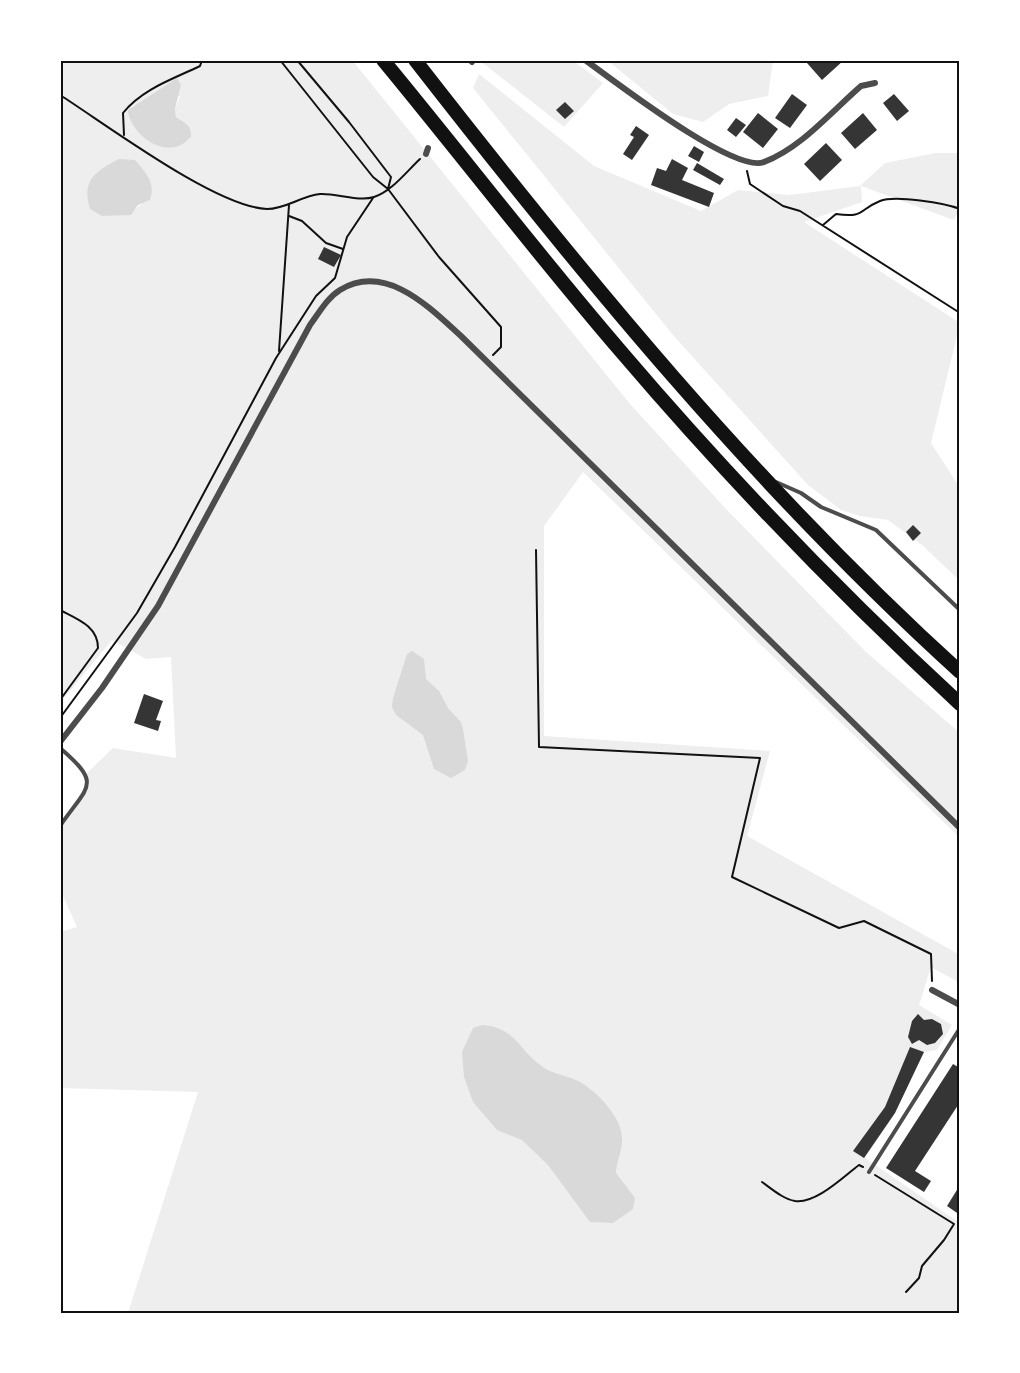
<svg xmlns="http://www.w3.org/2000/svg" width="1020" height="1373" viewBox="0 0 1020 1373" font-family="'Source Sans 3',sans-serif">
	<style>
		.green { fill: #eee; fill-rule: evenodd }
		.water { fill: #d9d9d9 }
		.building { fill: #353535 }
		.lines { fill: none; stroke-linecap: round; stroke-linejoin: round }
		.path { stroke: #111; stroke-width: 2 }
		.service { stroke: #4c4c4c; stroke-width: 4 }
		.minor { stroke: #4c4c4c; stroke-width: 6 }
		.motorway { stroke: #111; stroke-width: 14 }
		.neatline { fill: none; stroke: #111; stroke-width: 2 }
	</style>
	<rect width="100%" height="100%" fill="#fff"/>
	<!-- green -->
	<path class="green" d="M 60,60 L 352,60 L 630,404 L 726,509 L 866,652 L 960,733 L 960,838 L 583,472 L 544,526 L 544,736 L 770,751 L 747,836 L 960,955 L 960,983 L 931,967 L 919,1005 L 952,1025 L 937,1050 L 924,1052 L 895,1113 L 865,1158 L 960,1223 L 960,1313 L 128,1313 L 198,1092 L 60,1088 L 60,932 L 77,927 L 60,889 L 60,826 L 86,788 L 87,773 L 113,748 L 176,758 L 171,657 L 146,659 L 112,640 L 60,703 ZM 180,96 L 175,109 L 176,117 C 186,122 192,125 191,137 L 179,146 L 131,106 ZM 119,159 L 146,200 L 130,214 L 102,216 Z
		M 479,60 L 572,60 L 603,83 L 564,127 Z
		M 607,60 L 773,60 L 768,96 L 729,104 L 703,122 L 673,114 Z
		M 479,74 L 594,166 L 701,211 L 738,190 L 790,195 L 860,186 L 885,163 L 936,153 L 960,153 L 960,207 L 954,220 L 861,186 L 862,202 L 804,222 L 960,323 L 931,443 L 960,488 L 960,581 L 922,545 L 888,520 L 860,516 L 841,510 L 808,485 L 673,335 L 473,88 Z"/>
	<!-- water -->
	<path class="water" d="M 177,78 L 181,85 L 175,109 L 176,117 C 186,123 192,125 191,137 C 186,141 182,146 175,147 C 154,152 129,129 128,110 Z
		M 119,159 L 135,160 C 146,173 156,183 150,200 L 138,205 L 131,215 L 102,216 L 90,209 C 81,180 96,171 119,159 Z
		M 412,651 L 424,659 L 426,679 L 439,691 L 448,708 L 461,722 L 463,729 L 468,761 L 465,770 L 451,778 L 434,769 L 423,735 L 396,715 L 392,707 L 393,698 L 407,654 Z
		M 482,1025 C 516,1028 517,1048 540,1065 C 551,1074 566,1075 578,1081 C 596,1090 624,1119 622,1141 C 622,1152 616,1162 616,1173 L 635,1198 L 633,1209 L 613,1223 L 590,1222 L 548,1165 L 522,1140 L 497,1130 L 473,1102 L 464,1077 L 462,1052 L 473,1028 Z"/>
	<!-- building -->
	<path class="building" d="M 811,60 L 844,60 L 822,80 L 807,63 Z
		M 792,94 L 807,105 L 790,128 L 775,118 Z
		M 894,94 L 909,111 L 897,121 L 883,103 Z
		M 565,102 L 574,111 L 565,119 L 556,110 Z
		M 758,113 L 778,129 L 763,148 L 743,132 Z
		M 863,113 L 877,130 L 855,149 L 841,133 Z
		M 736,118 L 746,125 L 736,137 L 727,130 Z
		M 636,126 L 649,135 L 632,160 L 623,154 L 634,137 L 630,135 Z
		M 826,143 L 842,160 L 820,181 L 804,164 Z
		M 694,146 L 704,152 L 699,162 L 688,156 Z
		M 672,159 L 688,168 L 682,180 L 714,193 L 709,207 L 651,185 L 657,168 L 666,171 Z
		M 697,163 L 724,179 L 720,185 L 693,170 Z
		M 324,247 L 341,255 L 334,267 L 318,259 Z
		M 913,525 L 921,533 L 913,541 L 906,532 Z
		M 144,694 L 163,701 L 156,720 L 161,721 L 158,731 L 134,723 Z
		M 918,1014 L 924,1020 L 932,1019 L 941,1024 L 943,1034 L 935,1043 L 927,1045 L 919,1040 L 912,1044 L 908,1037 L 912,1021 Z
		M 910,1047 L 924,1052 L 895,1113 L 864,1158 L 853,1151 L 885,1107 Z
		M 953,1064 L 960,1068 L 960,1102 L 915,1171 L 931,1181 L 924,1192 L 886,1168 Z
		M 960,1185 L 960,1215 L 947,1206 Z"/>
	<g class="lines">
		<!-- path -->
		<path class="path" d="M 280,60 L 373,177 L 388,189 L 391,177 L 349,122 L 297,60
			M 60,95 C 107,125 216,207 267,209 C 286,209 301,196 320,194 C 336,193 359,202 374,197 C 391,192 407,171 420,159
			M 124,135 L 123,113 C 142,89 173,79 200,66 L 202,60
			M 747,171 L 750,184 L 783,206 L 800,211 L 960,313
			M 388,189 L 439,257 L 501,327 L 501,347 L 493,355
			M 289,216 L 302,221 L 326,243 L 343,249
			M 823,225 L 836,214 C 865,218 858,210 880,201 C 895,195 945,203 960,209
			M 335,278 L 347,237 L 373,198
			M 279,351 L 289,205
			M 536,550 L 539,747 L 760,758 L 732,877 L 839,928 L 864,921 L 931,954 L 932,981
			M 60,610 C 77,619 98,626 98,648 L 60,700
			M 60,718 L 137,613 L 175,547 L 276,358 L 316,296 L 335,278
			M 875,1175 L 954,1224 L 944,1240 L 922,1266 L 919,1278 L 906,1292
			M 762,1182 C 772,1189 783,1199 795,1201 C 816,1204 843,1177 859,1165 L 863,1167"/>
		<!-- service -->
		<path class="service" d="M 776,482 L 801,493 L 821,507 L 876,530 L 960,610
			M 60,748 C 103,785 88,785 60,826
			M 869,1172 L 960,1028"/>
		<!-- minor -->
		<path class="minor" d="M 585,60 C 613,80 734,174 764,162 C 801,148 831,112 861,86 L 875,83
			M 472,62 L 473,60
			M 426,154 L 428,148
			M 60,742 L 102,688 L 158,606 L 310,325 C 319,313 327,298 340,290 C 386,262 430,308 461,336 L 960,828
			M 932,990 L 960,1005"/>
		<!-- motorway -->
		<path class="motorway" d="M 383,60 C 464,158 541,259 624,355 C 729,478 841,594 960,704
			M 415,60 C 583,276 757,488 960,672"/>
	</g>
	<!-- border -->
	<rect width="1020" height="1373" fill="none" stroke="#ffffff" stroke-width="123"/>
	<rect x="62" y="62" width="896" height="1250" class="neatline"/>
</svg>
